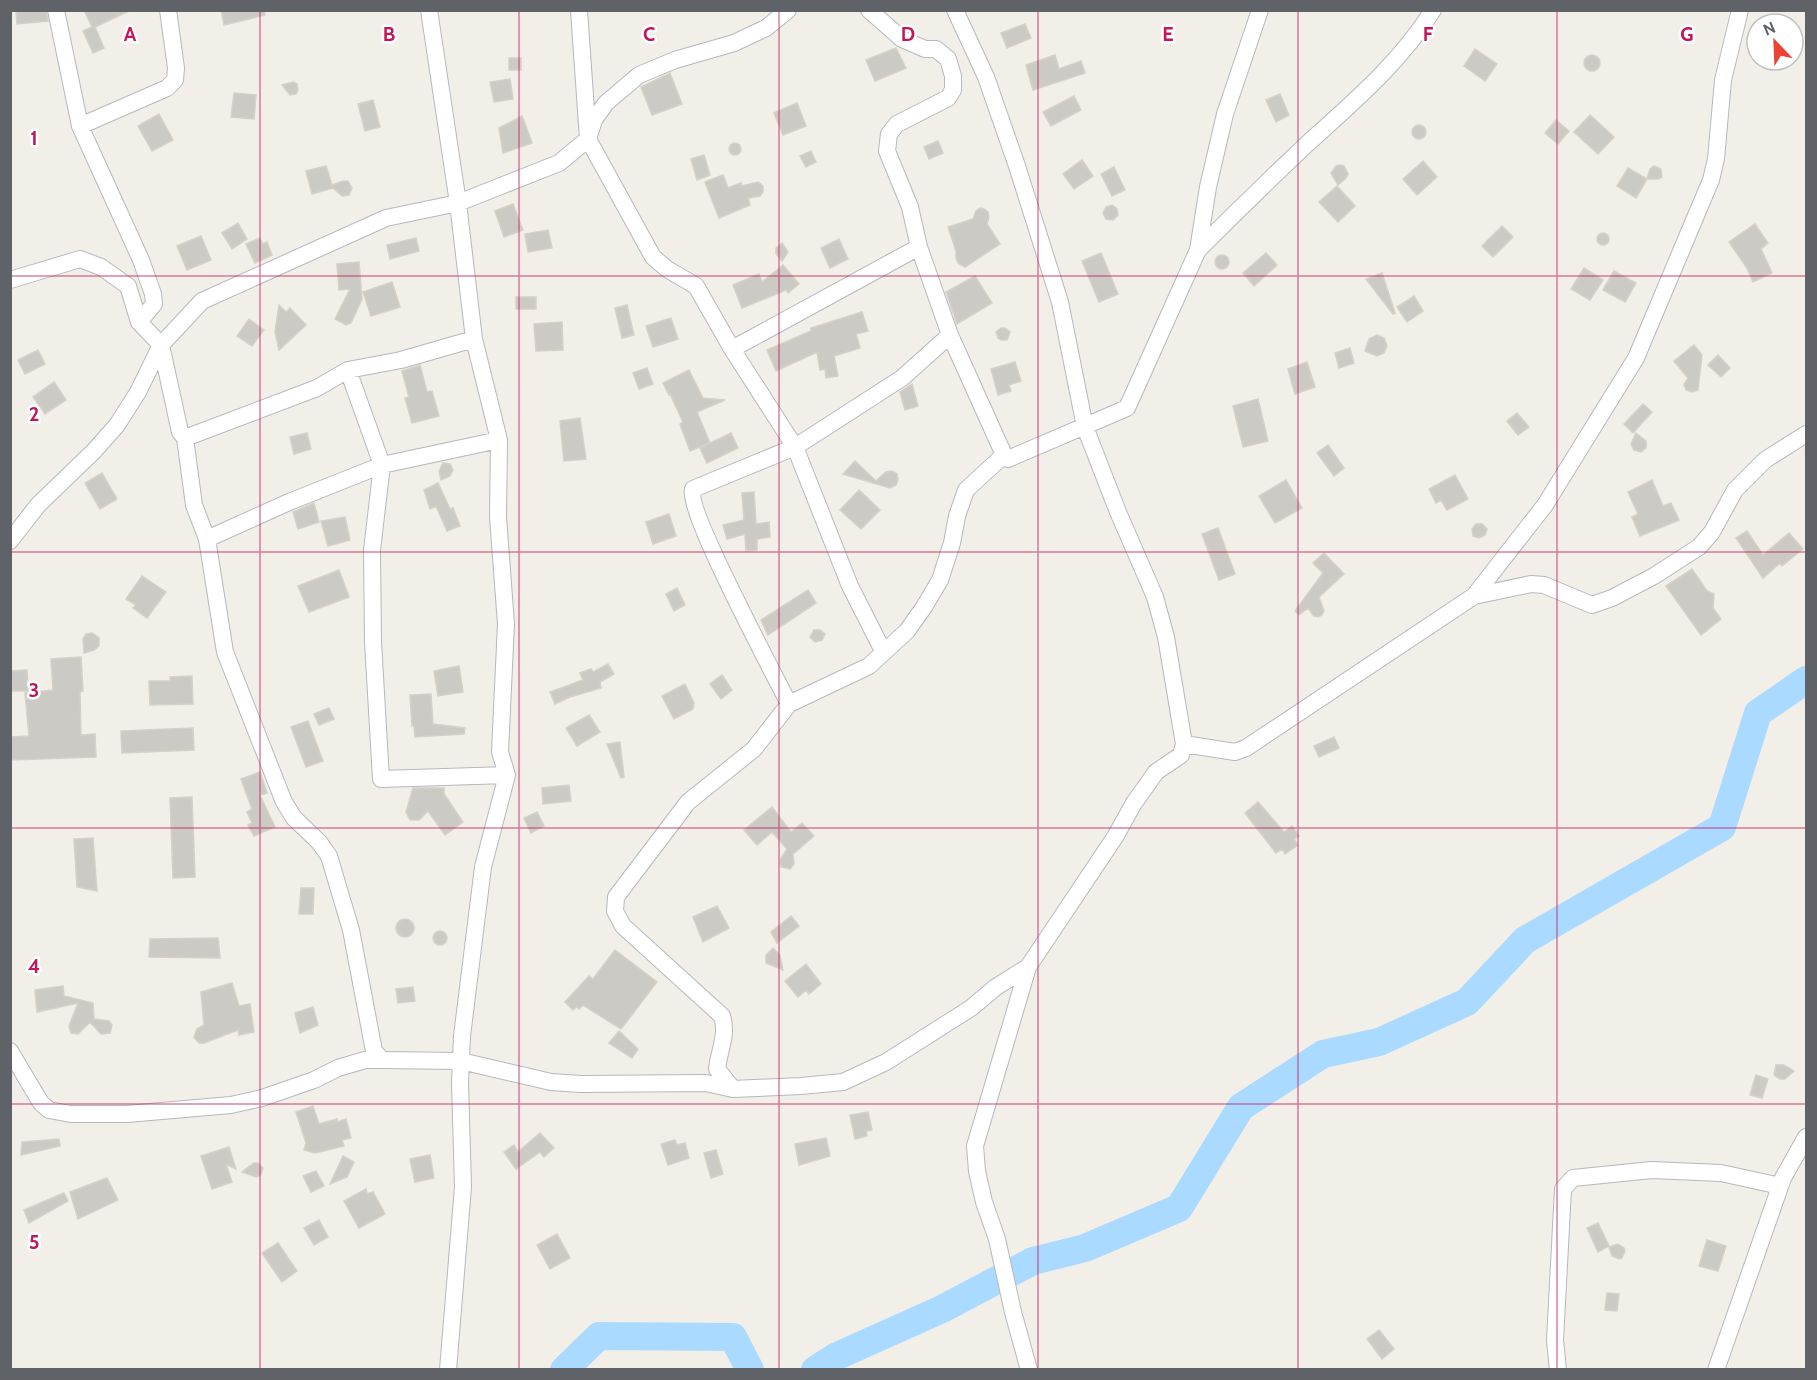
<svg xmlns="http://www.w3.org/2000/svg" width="1817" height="1380" viewBox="0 0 1817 1380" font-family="Cabin,sans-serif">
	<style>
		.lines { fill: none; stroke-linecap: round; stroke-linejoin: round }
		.river { stroke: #aadaff; stroke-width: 28 }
		.building { fill: #cccac5; stroke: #d6d1c6; stroke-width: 1.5 }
		.minor-casing { stroke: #b5b8bc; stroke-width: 18 }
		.minor { stroke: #fff; stroke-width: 16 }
		.grid { fill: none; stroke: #c2185b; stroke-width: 1.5; stroke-opacity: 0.55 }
		.grid-label { font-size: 20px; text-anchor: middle; font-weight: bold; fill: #c2185b; stroke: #fff; stroke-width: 5; stroke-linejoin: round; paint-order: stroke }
	</style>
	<rect width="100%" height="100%" fill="#f1efe8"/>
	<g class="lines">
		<!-- river -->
		<path class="river" d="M 564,1370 L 599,1336 L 733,1337 L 750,1370
			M 815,1370 L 835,1357 L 942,1309 L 1033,1261 L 1085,1248 L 1179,1208 L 1241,1107 L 1323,1054 L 1379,1042 L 1467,1002 L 1525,940 L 1722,827 L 1758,713 L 1806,680"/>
	</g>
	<!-- building -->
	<path class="building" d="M 16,10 L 46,10 L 48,21 L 17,24 Z
		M 84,10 L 131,10 L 95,27 L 104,48 L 93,53 L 83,31 L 92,27 Z
		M 221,10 L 264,10 L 265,15 L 224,25 Z
		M 1025,24 L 1031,38 L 1007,48 L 1001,33 Z
		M 896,48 L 906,68 L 875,81 L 866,60 Z
		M 1475,49 L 1497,64 L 1485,81 L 1464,66 Z
		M 1055,55 L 1059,69 L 1081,61 L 1085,73 L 1033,90 L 1026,65 Z
		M1584 63a8 8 0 1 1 16 0a8 8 0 1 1-16 0Z
		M 509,58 L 521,58 L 521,70 L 509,70 Z
		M 670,73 L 682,104 L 652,115 L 641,87 Z
		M 510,79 L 513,99 L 494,102 L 490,82 Z
		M 293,82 L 297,84 L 298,90 L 296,94 L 290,95 L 282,85 Z
		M 234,93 L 256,95 L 254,119 L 231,117 Z
		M 1280,94 L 1289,115 L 1276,122 L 1266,100 Z
		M 1074,96 L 1081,110 L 1051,126 L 1043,112 Z
		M 373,100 L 380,127 L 365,131 L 358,104 Z
		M 797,103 L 806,126 L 783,135 L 774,113 Z
		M 159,114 L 173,140 L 152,151 L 138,126 Z
		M 1590,115 L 1614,137 L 1598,154 L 1574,132 Z
		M 522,116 L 532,143 L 503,153 L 499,128 Z
		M 1556,120 L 1569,131 L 1558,144 L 1545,133 Z
		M1412 132a7 7 0 1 1 14 0a7 7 0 1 1-14 0Z
		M 938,141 L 943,153 L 929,159 L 924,147 Z
		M729 149a6 6 0 1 1 12 0a6 6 0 1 1-12 0Z
		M 811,151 L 816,162 L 806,167 L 800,156 Z
		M 704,155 L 710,175 L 697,180 L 691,159 Z
		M 1082,160 L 1093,176 L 1074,189 L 1063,174 Z
		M 1423,161 L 1437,177 L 1417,195 L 1403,179 Z
		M 1340,165 L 1344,166 L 1348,174 L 1346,178 L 1338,185 L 1331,173 L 1336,166 Z
		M 326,166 L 332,185 L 343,181 L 348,181 L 352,188 L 349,195 L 342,196 L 333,188 L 312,194 L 306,171 Z
		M 1654,166 L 1661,169 L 1662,177 L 1658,179 L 1647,179 L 1650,169 Z
		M 1114,167 L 1125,190 L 1112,196 L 1101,174 Z
		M 1628,168 L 1647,179 L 1636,198 L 1617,186 Z
		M 723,175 L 728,188 L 741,183 L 742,186 L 758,182 L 763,186 L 763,192 L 760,196 L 748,198 L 750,205 L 719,218 L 705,182 Z
		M 1337,186 L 1355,206 L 1338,222 L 1319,202 Z
		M 513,204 L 523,230 L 504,237 L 495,211 Z
		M 1112,205 L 1117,209 L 1118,215 L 1113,220 L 1106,219 L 1103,213 L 1106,207 Z
		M 980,208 L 984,209 L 988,212 L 989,217 L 987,224 L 1000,244 L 965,267 L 958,263 L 956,258 L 956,251 L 948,227 L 973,219 L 976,211 Z
		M 238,223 L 247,239 L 232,249 L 222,233 Z
		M 1755,224 L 1768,243 L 1761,249 L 1772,273 L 1753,282 L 1747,268 L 1729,242 Z
		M 1502,226 L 1513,237 L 1493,257 L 1482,246 Z
		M 548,230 L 552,248 L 528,252 L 525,234 Z
		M1597 239a6 6 0 1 1 12 0a6 6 0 1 1-12 0Z
		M 201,236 L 211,260 L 187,270 L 177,246 Z
		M 260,238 L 263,244 L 267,242 L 272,255 L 255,263 L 246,244 Z
		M 416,238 L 419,251 L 390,259 L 387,245 Z
		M 839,239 L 848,259 L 830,268 L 821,248 Z
		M 782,243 L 788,252 L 782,261 L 776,254 L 776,248 Z
		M 1101,253 L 1118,294 L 1099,302 L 1082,261 Z
		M 1266,253 L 1277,265 L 1254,286 L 1243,273 Z
		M1215 262a7 7 0 1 1 14 0a7 7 0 1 1-14 0Z
		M 359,262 L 362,299 L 351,323 L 346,325 L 335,319 L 350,289 L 339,290 L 337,264 Z
		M 783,265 L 799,284 L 788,293 L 786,290 L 742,308 L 733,285 L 759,274 L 762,282 Z
		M 1584,268 L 1603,280 L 1590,300 L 1571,289 Z
		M 1614,271 L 1636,283 L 1625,302 L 1603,290 Z
		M 1382,273 L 1395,313 L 1393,314 L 1366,279 Z
		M 975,276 L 992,303 L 957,324 L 946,292 Z
		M 392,282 L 400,307 L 371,316 L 363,292 Z
		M 1414,296 L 1423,311 L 1407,322 L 1397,307 Z
		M 516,297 L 536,297 L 536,309 L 516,309 Z
		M 279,305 L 286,312 L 290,308 L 306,325 L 279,350 L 275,332 Z
		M 627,305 L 634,335 L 622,338 L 615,308 Z
		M 862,312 L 868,331 L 856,334 L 860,348 L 834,356 L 838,376 L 826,378 L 825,369 L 820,370 L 817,352 L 776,371 L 767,350 L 811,331 L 811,328 Z
		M 671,318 L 678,339 L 653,347 L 646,326 Z
		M 249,319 L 264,330 L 252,346 L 237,336 Z
		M 562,322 L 563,350 L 536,351 L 534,324 Z
		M 1001,328 L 1005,328 L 1010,332 L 1007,340 L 1001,340 L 998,338 L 996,332 Z
		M 1377,335 L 1384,338 L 1387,346 L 1384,353 L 1377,356 L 1365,351 L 1369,339 Z
		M 1694,345 L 1702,355 L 1698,390 L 1692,392 L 1686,390 L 1684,384 L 1688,378 L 1674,361 Z
		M 1350,348 L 1354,363 L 1339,368 L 1335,353 Z
		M 38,350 L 45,364 L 25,374 L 18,360 Z
		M 1718,355 L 1730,368 L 1721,377 L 1708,365 Z
		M 1015,362 L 1021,381 L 1009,385 L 1011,391 L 998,395 L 991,369 Z
		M 1307,362 L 1315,387 L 1295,394 L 1288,369 Z
		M 420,365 L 427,392 L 432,391 L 439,416 L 412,423 L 405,398 L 409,397 L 402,371 Z
		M 647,368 L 653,384 L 639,389 L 633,373 Z
		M 689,370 L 703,398 L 725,400 L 697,412 L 710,443 L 690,451 L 680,424 L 683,422 L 670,394 L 669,395 L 663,383 Z
		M 54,382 L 66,400 L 45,414 L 33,397 Z
		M 912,384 L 918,406 L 905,410 L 900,392 Z
		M 1258,399 L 1268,441 L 1243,447 L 1233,406 Z
		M 1643,404 L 1652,412 L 1633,433 L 1624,424 Z
		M 1517,413 L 1529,427 L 1518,435 L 1507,421 Z
		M 580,418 L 586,459 L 564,461 L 560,421 Z
		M 307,433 L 311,449 L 294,454 L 290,437 Z
		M 731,433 L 738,448 L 707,463 L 700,448 Z
		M 1636,433 L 1646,441 L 1646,448 L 1641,452 L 1634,450 L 1631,444 Z
		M 1328,445 L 1344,468 L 1334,476 L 1317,453 Z
		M 855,461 L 876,481 L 886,472 L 892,471 L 897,474 L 898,480 L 896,485 L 890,488 L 843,474 Z
		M 443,463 L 450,464 L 453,470 L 450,476 L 441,480 L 439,471 Z
		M 102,473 L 117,499 L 100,509 L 85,483 Z
		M 1455,475 L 1468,499 L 1447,510 L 1441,500 L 1436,503 L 1429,489 Z
		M 1286,480 L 1302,508 L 1275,523 L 1259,496 Z
		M 1652,480 L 1663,506 L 1671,503 L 1679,520 L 1640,536 L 1632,517 L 1638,514 L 1628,492 Z
		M 438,483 L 450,509 L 453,508 L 460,526 L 447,531 L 436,506 L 430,509 L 424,490 Z
		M 859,490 L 880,510 L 861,529 L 840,510 Z
		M 754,492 L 756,524 L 769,522 L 770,537 L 757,539 L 757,550 L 746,551 L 745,534 L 727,539 L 723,525 L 744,520 L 742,493 Z
		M 314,503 L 319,522 L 298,529 L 293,512 Z
		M 669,514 L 676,536 L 653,544 L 646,522 Z
		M 345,517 L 350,540 L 328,546 L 321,521 Z
		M 1476,524 L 1482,524 L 1487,529 L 1485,535 L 1479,538 L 1473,536 L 1472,529 Z
		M 1218,528 L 1235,574 L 1219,580 L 1202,534 Z
		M 1747,531 L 1763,555 L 1789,533 L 1803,549 L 1782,566 L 1780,563 L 1763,578 L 1736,538 Z
		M 1324,553 L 1344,574 L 1319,597 L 1324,611 L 1322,615 L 1318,617 L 1314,616 L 1308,608 L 1299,615 L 1295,611 L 1323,573 L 1313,563 Z
		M 1692,569 L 1707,591 L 1714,594 L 1713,608 L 1721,619 L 1701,635 L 1666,586 Z
		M 339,570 L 349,597 L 309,612 L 298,586 Z
		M 142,576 L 166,592 L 147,618 L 133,608 L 136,605 L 126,599 Z
		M 677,588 L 685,605 L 674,611 L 666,594 Z
		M 808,590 L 816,603 L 768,635 L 761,620 Z
		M 814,630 L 820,630 L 825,634 L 822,640 L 815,642 L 810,637 Z
		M 92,633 L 99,638 L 99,646 L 94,650 L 84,653 L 83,639 L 86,634 Z
		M 81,657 L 83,691 L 80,692 L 81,735 L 95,734 L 96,757 L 10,760 L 10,737 L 29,736 L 25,693 L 53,690 L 51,659 Z
		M 608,664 L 614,674 L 600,682 L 601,688 L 570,697 L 555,704 L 550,692 L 583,680 L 580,673 L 591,669 L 593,672 Z
		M 459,666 L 463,692 L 438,696 L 434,671 Z
		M 27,670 L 28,691 L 12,691 L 11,671 Z
		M 722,675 L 732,690 L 721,699 L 710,684 Z
		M 192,676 L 193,704 L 150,705 L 149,681 L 171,681 L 170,677 Z
		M 685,684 L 694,703 L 693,709 L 674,719 L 662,696 Z
		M 431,694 L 433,724 L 465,728 L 464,734 L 415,737 L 414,726 L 412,726 L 410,695 Z
		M 329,708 L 334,719 L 319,725 L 314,714 Z
		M 589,715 L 600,732 L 577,746 L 566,728 Z
		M 308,721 L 323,761 L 306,767 L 291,727 Z
		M 193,728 L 194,750 L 122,753 L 121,731 Z
		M 1334,737 L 1339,748 L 1319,757 L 1314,746 Z
		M 620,742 L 624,777 L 621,778 L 607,744 Z
		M 260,772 L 267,793 L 260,795 L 275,827 L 254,836 L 248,825 L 252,823 L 247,812 L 252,809 L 241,779 Z
		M 569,785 L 571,801 L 543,804 L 542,788 Z
		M 413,788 L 444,788 L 444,794 L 463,822 L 445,835 L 428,811 L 419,820 L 410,820 L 406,812 Z
		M 192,797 L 195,877 L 173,878 L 170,798 Z
		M 1258,802 L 1284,832 L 1292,826 L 1299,836 L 1294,839 L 1298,845 L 1285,854 L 1282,849 L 1276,853 L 1245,813 Z
		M 772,807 L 791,832 L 802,823 L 814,836 L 793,854 L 794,864 L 790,869 L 781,867 L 780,860 L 787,849 L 772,832 L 757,845 L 744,830 Z
		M 537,812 L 544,826 L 531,833 L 524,818 Z
		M 93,838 L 97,891 L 77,887 L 74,839 Z
		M 301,888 L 314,888 L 313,914 L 299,914 Z
		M 717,906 L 729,928 L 703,942 L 693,917 Z
		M 791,916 L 799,926 L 777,943 L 771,932 Z
		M396 928a9 9 0 1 1 18 0a9 9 0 1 1-18 0Z
		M433 938a7 7 0 1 1 14 0a7 7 0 1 1-14 0Z
		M 218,938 L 220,958 L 149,957 L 150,939 Z
		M 773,948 L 780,955 L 783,970 L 766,963 L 766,955 Z
		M 615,950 L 657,982 L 621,1029 L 583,1005 L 579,1009 L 577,1006 L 573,1010 L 565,1002 L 589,976 L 593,979 Z
		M 806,964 L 821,984 L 809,994 L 806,990 L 798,997 L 785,981 Z
		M 232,983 L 239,1006 L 250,1004 L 254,1032 L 239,1035 L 238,1030 L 204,1043 L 199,1043 L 194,1037 L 197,1029 L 204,1025 L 201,992 Z
		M 63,986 L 64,996 L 93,1003 L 94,1019 L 109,1021 L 112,1025 L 110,1033 L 101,1034 L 90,1022 L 78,1034 L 71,1033 L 69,1026 L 78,1003 L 37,1012 L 35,990 Z
		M 413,987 L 415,1001 L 398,1003 L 396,989 Z
		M 313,1007 L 318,1025 L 300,1033 L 295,1013 Z
		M 619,1031 L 638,1049 L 632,1058 L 609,1043 Z
		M 1776,1065 L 1784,1065 L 1794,1071 L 1785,1079 L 1780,1079 L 1774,1075 Z
		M 1756,1075 L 1768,1079 L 1762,1098 L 1750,1095 Z
		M 313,1106 L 319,1124 L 337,1119 L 337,1122 L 346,1119 L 351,1138 L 342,1140 L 344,1146 L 315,1153 L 304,1150 L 306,1143 L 296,1112 Z
		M 868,1112 L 872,1130 L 866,1131 L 867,1136 L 855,1139 L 850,1115 Z
		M 540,1133 L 554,1148 L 544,1157 L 540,1152 L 516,1169 L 504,1152 L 514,1145 L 518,1152 Z
		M 826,1138 L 830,1156 L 799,1165 L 795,1144 Z
		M 59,1139 L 60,1146 L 21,1155 L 22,1142 Z
		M 675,1140 L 677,1145 L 685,1143 L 689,1158 L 668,1165 L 661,1144 Z
		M 229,1147 L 236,1169 L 226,1164 L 232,1182 L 212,1189 L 201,1156 Z
		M 716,1150 L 723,1174 L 711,1178 L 704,1153 Z
		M 430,1155 L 434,1178 L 415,1182 L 410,1159 Z
		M 343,1156 L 354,1162 L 347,1177 L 330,1184 Z
		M 254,1163 L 258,1163 L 263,1168 L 261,1175 L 256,1177 L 242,1172 Z
		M 316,1171 L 324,1186 L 311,1192 L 303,1176 Z
		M 107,1178 L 118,1200 L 78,1219 L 70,1192 Z
		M 366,1189 L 367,1194 L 373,1192 L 385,1214 L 359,1228 L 344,1201 Z
		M 64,1193 L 68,1201 L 29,1223 L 24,1210 Z
		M 319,1220 L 328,1237 L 314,1245 L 304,1228 Z
		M 1598,1223 L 1609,1246 L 1598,1252 L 1587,1228 Z
		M 557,1234 L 570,1258 L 550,1269 L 537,1245 Z
		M 1707,1240 L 1726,1246 L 1718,1271 L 1699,1266 Z
		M 278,1243 L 297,1271 L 282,1282 L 262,1253 Z
		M 1618,1244 L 1624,1248 L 1625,1251 L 1622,1258 L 1619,1259 L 1612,1256 L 1609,1247 Z
		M 1607,1293 L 1619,1294 L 1617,1311 L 1605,1310 Z
		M 1379,1330 L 1394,1349 L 1382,1359 L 1367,1339 Z"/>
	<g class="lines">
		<defs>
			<path id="minor" d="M 56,10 L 80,126 L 141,260 L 153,294 L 154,304 L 139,322
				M 429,10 L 458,203 L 474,339 L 499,440 L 498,517 L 506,624 L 500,752 L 507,775 L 483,867 L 462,1036 L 460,1083 L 463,1187 L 448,1370
				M 788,10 L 766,28 L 734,43 L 675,60 L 639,75 L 606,103 L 594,120 L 588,139 L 653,257 L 667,269 L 696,286 L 732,349 L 795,447 L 850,586 L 883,651
				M 869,10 L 902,39 L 925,49 L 936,49 L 948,59 L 953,76 L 953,90 L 948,98 L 897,124 L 889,134 L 887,151 L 910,207 L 919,247 L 950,335 L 1004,455
				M 955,10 L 986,77 L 1016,163 L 1060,302 L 1085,427 L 1118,512 L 1155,597 L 1166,637 L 1184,744 L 1181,755 L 1156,772 L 1134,803 L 1115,837 L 1028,967 L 975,1146 L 977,1171 L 984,1202 L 997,1239 L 1013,1312 L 1029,1370
				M 80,126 L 167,88 L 175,80 L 176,68 L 168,10
				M 1198,250 C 1234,214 1270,179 1307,144 C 1352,103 1400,63 1433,10
				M 10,280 L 80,259 L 101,267 L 128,286 L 139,322 L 161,345 L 180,432 L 185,438 L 194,505 L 207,539 L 225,652 L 284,802 L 294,818 L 319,842 L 329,856 L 351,930 L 374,1051 L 382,1060
				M 732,349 L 919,247
				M 348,370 L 382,465 L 372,550 L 373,642 L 381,779 L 507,775
				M 185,438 L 317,388 L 348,370 L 401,360 L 474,339
				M 207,539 L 289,502 L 382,465 L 499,440
				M 10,541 L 38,505 L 94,451 L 117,425 L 138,392 L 161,345 L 202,301 L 386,218 L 458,203 L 559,163 L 588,139 L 579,10
				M 1474,596 L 1545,505 L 1636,358 L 1711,180 L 1716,159 L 1723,80 L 1740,10
				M 789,704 C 775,676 685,508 693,489 L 795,447 L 902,378 L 950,335
				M 1184,744 L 1235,752 L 1246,748 L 1474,596 L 1531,584 L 1544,585 L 1592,605 L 1612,598 L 1654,576 L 1699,547 L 1712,532 L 1735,490 L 1765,460 L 1806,434
				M 10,1051 L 41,1103 L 49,1110 L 71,1114 L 127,1114 L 231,1105 L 262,1098 L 314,1080 L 338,1068 L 365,1060 L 382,1060 L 461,1061 L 551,1082 L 581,1084 L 706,1083 L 733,1089 L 801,1086 L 843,1082 L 886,1062 L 971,1008 L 996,987 L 1028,967
				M 733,1089 L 717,1069 C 719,1050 728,1035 722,1016 L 623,926 L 615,911 L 616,897 L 688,802 L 754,749 L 789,704 L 869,666 L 907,631 L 924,607 L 940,580 L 952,543 L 957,516 L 966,490 L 1004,455 L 1008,459 L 1127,408 L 1198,250 L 1208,187 L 1225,114 L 1260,10
				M 1558,1370 L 1555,1340 L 1563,1189 L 1573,1178 L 1652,1170 L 1721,1173 L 1780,1186
				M 1716,1370 L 1783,1178 L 1806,1137"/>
		</defs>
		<!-- minor casing -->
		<use href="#minor" class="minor-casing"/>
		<!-- minor -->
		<use href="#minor" class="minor"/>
	</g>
	<!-- grid -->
	<path class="grid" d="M 260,10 L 260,1370M 519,10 L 519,1370M 779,10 L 779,1370M 1038,10 L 1038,1370M 1298,10 L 1298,1370M 1557,10 L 1557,1370M 10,276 L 1806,276M 10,552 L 1806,552M 10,828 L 1806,828M 10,1104 L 1806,1104"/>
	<g class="grid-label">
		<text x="130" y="41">A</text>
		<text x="389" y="41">B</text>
		<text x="649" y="41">C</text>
		<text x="908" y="41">D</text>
		<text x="1168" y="41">E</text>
		<text x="1428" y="41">F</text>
		<text x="1687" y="41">G</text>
		<text x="34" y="145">1</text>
		<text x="34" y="421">2</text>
		<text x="34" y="697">3</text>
		<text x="34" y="973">4</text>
		<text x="34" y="1249">5</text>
	</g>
	<!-- border -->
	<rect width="1817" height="1380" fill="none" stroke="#5f6368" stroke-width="24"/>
	<!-- north arrow -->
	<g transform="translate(1775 42) rotate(337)"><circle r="28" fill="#ffffff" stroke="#bfc1c3" stroke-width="1.5"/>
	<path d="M0-4.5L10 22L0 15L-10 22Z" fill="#ea4335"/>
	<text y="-9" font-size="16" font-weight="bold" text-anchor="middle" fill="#5f6368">N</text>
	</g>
</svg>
